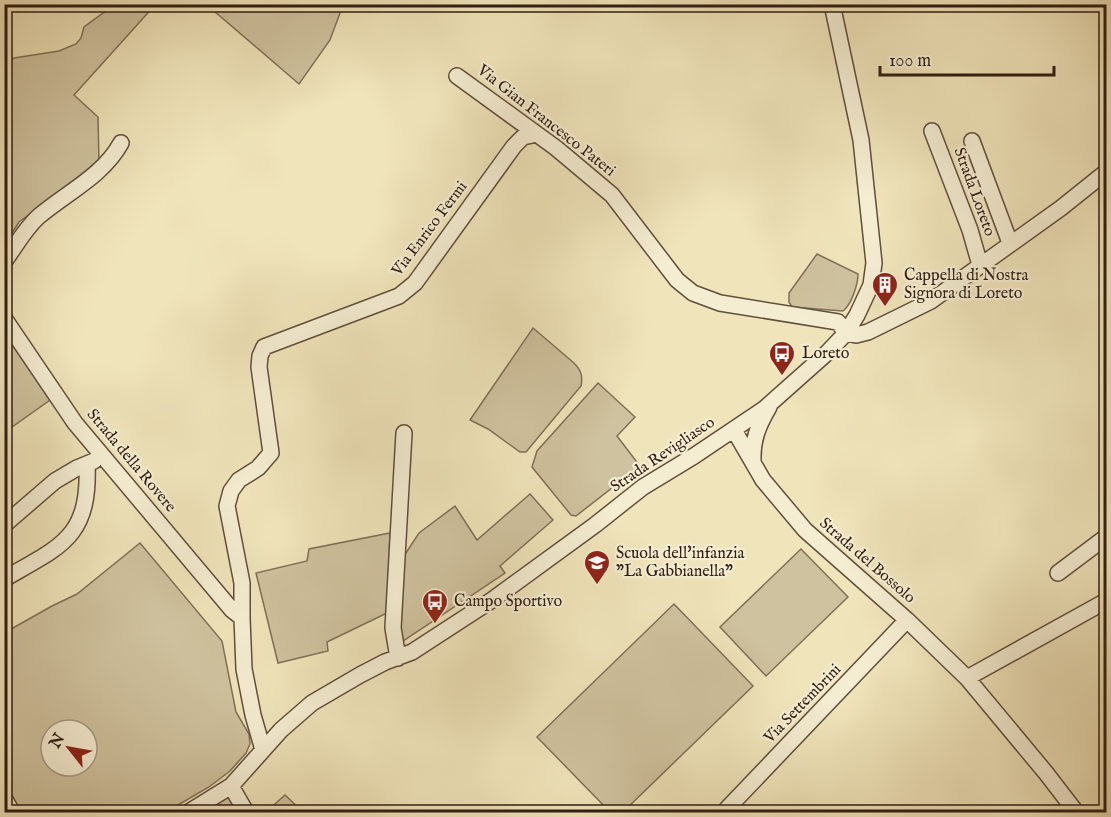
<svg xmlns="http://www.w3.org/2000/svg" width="1111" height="817" viewBox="0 0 1111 817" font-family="'IM FELL English',serif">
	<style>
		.green { fill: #cfc29e; stroke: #807058; stroke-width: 1.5; fill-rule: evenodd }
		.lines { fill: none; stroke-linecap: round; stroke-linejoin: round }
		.minor-casing { stroke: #604f3d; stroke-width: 18 }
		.minor { stroke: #f5edd2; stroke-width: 15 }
		.labels { text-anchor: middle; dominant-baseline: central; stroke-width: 4.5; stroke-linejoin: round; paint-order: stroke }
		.street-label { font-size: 16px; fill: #301d13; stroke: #f5edd2 }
		.poi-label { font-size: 16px; fill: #301d13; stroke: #f5edd2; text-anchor: start }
	</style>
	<rect width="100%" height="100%" fill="#f0e4ba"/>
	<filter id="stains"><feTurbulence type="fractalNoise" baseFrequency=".00333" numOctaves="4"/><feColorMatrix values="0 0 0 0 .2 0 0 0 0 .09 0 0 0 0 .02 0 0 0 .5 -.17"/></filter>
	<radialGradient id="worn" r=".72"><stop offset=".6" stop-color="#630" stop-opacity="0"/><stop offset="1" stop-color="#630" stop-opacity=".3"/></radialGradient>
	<!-- green -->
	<path class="green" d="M 114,5 L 155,5 L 74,95 L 98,117 L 99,163 L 19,222 L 5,244 L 5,61 L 14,58 L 59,51 L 76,44 L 81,38 L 84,27 Z
		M 207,5 L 343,5 L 330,40 L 299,84 Z
		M 817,254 L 858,274 C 858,285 851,305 843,311 L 792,307 L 789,302 L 789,293 Z
		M 533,328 L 574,363 C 581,370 583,376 581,386 L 526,452 L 520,452 L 488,429 L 470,420 Z
		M 4,330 L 50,400 L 5,432 L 4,432 Z
		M 598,383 L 635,417 L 617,436 L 640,466 L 576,516 L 571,515 L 532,467 L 537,451 Z
		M 530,494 L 553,520 L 500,566 L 505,573 L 403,641 L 399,638 L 402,559 L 419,533 L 455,506 L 477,540 Z
		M 390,533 L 387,613 L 327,642 L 328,651 L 278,663 L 256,573 L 307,561 L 309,549 Z
		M 140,543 L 222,641 L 236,712 L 249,734 L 250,744 L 246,753 L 230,771 L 209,787 L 166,812 L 20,812 L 5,783 L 4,633 L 52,606 L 77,594 ZM 51,730 L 87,730 L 87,766 L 51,766 Z
		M 801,549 L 848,597 L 766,676 L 720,627 Z
		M 674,604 L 753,686 L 623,812 L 610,812 L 537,737 Z
		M 229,794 L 241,812 L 229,812 L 228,811 L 224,812 L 196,812 Z
		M 285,795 L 303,812 L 266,812 Z"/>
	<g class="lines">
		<defs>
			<path id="minor" d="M 457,76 L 556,148 L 612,195 L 677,280 L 693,293 L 720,303 L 838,322 L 846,333
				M 932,131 L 970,230 L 980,265
				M 972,141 L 1010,243
				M 4,262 C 15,247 24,230 38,217 C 66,193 103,176 121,143
				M 4,318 L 75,423 L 232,610 L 242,618
				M 846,333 L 856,335 L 868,332 L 931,301 L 1061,208 L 1106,172
				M 734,430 L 763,480 L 805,530 L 907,620 L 967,678 L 1046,773 L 1076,812
				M 753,463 C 752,440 758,426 769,407
				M 4,525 L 55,481 L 77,468 L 94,461
				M 1058,573 L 1106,537
				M 4,579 C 61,546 90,538 87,464
				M 398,658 L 393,628 L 404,433
				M 967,678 L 1106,601
				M 263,750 L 253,715 L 244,669 L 242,618 L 242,583 L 227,506 L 231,491 L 239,480 L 258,468 L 271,453 L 259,367 L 260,356 L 264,347 L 399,296 L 415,283 L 514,146 L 523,137 L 537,134
				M 231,786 L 246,812
				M 4,798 L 12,812
				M 189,812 L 231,786 L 281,730 L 312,703 L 360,675 L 385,662 L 412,652 L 492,600 L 595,525 L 643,487 L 694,456 L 764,409 L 827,353 L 846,333 L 857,315 L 871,285 L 874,263 L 861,140 L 832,4
				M 724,812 L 907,620"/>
		</defs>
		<!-- minor casing -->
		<use href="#minor" class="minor-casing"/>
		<!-- minor -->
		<use href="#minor" class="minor"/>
	</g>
	<!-- icons -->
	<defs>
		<symbol id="building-pin" viewBox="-11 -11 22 30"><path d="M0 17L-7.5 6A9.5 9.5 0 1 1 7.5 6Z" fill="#8f2418" stroke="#f5edd2"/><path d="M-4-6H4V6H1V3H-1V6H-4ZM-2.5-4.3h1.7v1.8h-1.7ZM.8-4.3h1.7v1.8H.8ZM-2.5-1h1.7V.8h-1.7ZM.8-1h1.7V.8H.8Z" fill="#fff"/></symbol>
		<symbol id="bus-pin" viewBox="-11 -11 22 30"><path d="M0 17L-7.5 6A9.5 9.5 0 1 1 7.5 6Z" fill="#8f2418" stroke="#f5edd2"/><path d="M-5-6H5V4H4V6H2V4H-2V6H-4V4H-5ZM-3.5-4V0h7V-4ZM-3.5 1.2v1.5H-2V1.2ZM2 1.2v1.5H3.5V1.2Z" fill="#fff"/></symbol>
		<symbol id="school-pin" viewBox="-11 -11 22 30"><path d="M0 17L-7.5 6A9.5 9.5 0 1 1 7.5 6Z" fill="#8f2418" stroke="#f5edd2"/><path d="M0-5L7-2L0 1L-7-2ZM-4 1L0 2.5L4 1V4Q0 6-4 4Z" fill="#fff"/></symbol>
	</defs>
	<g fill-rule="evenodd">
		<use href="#building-pin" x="870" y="270" width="30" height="40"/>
		<use href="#bus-pin" x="767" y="339" width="30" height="40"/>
		<use href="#school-pin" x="582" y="548" width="30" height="40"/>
		<use href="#bus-pin" x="420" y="587" width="30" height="40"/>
	</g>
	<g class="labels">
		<!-- street labels -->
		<g class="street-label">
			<text transform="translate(546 121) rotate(38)">Via Gian Francesco Pateri</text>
			<text transform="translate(974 192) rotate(70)">Strada Loreto</text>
			<text transform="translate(430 229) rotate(-53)">Via Enrico Fermi</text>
			<text transform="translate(663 455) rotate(-34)">Strada Revigliasco</text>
			<text transform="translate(131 461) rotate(50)">Strada della Rovere</text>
			<text transform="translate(867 561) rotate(41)">Strada del Bossolo</text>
			<text transform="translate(803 704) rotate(-46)">Via Settembrini</text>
		</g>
		<!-- poi labels -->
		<g class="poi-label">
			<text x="904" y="276">Cappella di Nostra<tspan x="904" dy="18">Signora di Loreto</tspan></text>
			<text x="802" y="354">Loreto</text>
			<text x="616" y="554">Scuola dell'infanzia<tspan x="616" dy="18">"La Gabbianella"</tspan></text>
			<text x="454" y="602">Campo Sportivo</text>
		</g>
	</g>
	<!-- margin -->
	<rect width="1111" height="817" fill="none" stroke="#f0e4ba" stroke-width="24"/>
	<rect x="6" y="6" width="1099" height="805" fill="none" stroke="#301d13" stroke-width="3"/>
	<rect x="12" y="12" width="1087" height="793" fill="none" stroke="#301d13" stroke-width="1.5"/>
	<!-- north arrow -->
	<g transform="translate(69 748) rotate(301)"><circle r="28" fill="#f5edd2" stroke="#a69a86" stroke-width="1.5"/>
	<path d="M0-4.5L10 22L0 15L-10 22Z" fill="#8f2418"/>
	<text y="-9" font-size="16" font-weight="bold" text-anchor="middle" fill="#301d13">N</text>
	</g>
	<!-- scale -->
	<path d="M880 66v9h174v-9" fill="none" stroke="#301d13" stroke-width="3"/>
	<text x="889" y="66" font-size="18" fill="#301d13" stroke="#f5edd2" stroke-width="4.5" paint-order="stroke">100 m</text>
	<rect width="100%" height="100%" filter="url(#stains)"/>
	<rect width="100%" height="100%" fill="url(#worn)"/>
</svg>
